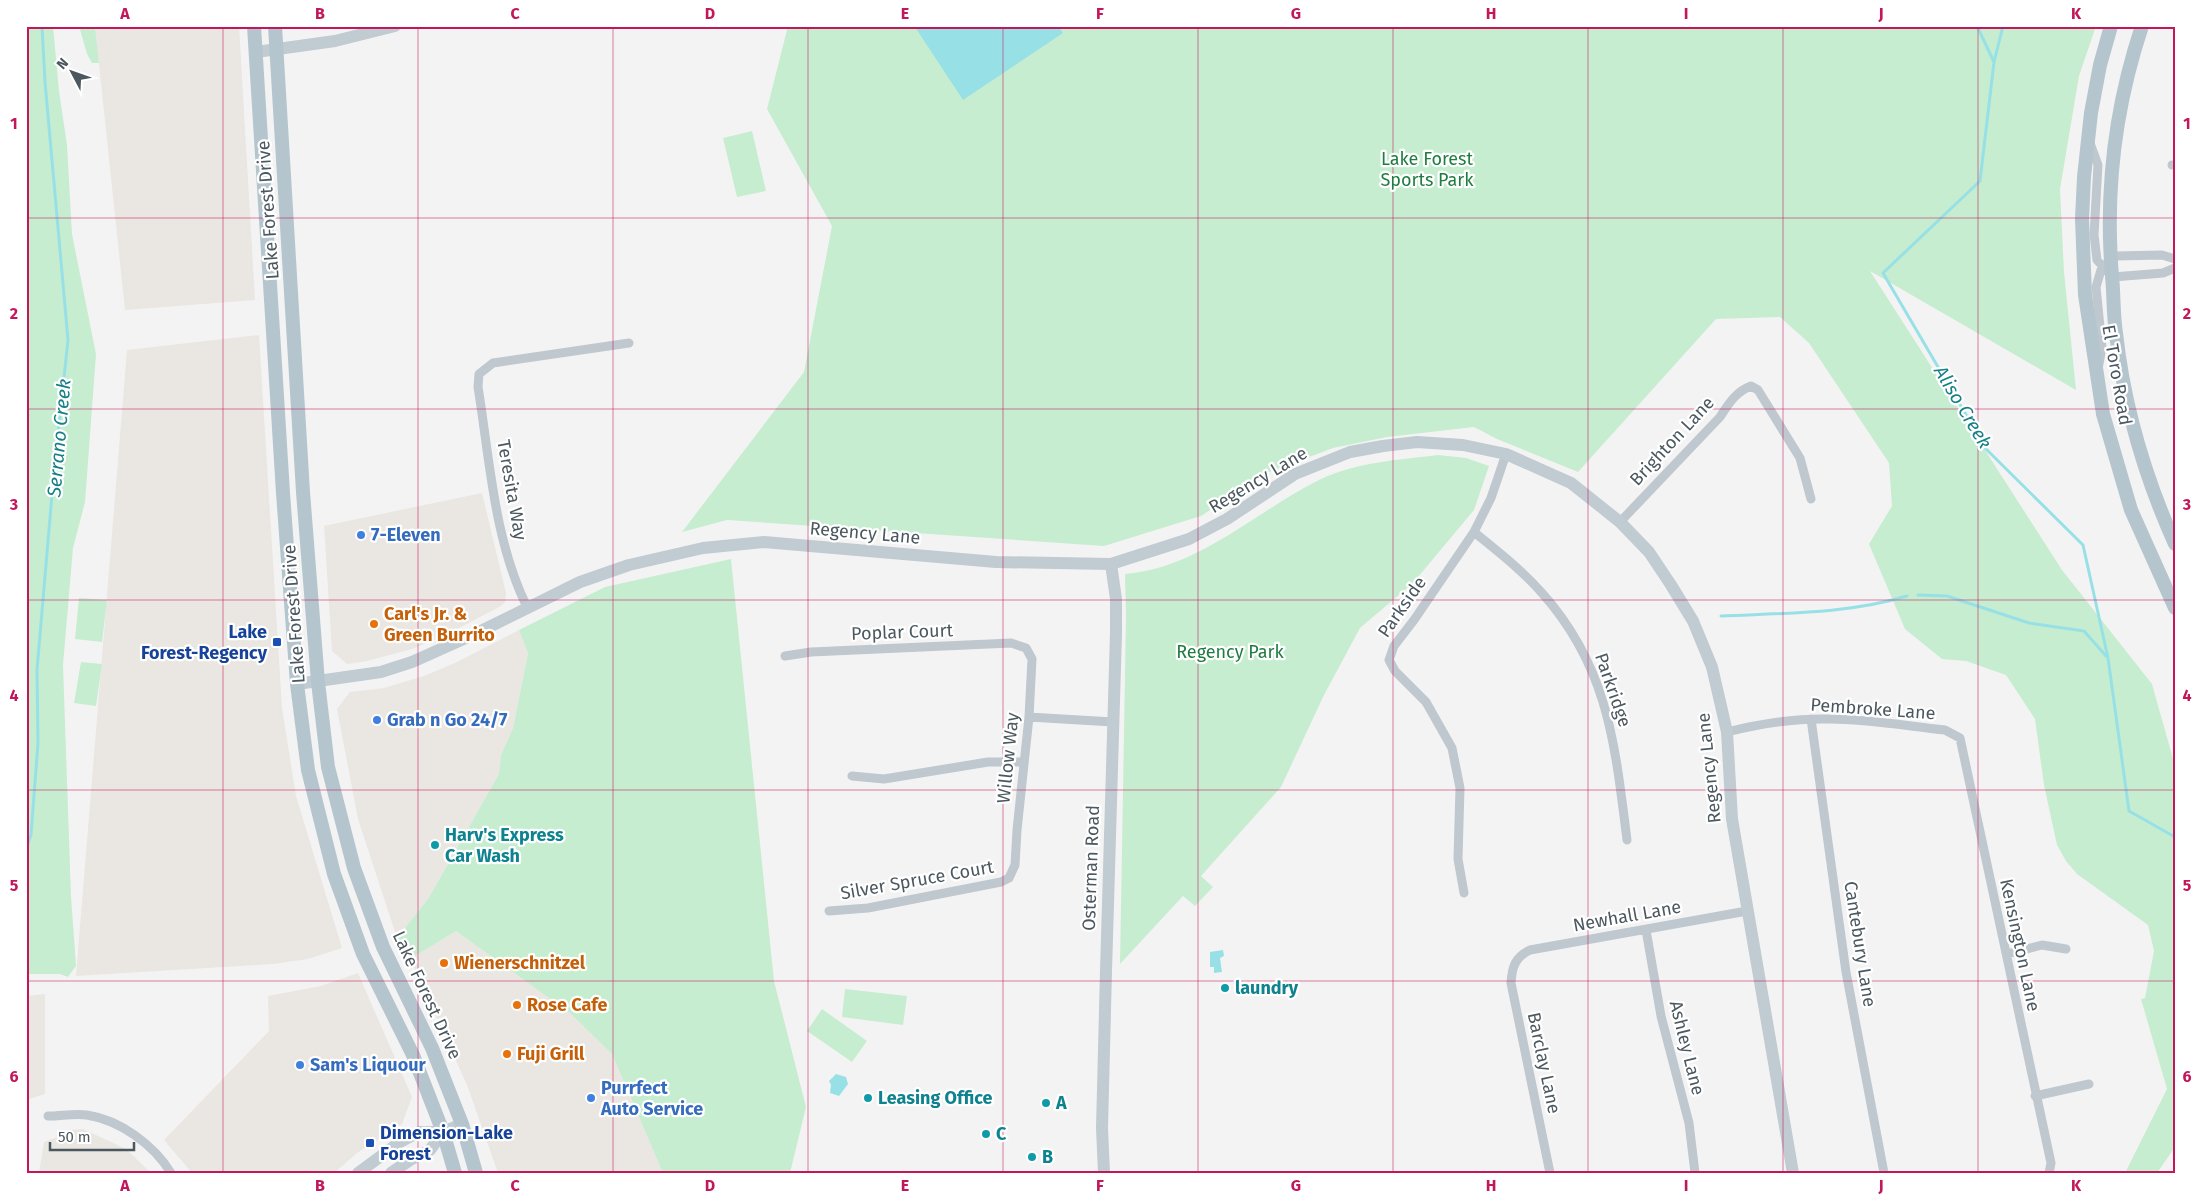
<svg xmlns="http://www.w3.org/2000/svg" width="2201" height="1199" viewBox="0 0 2201 1199" font-family="'Fira Sans',sans-serif">
	<style>
		.commercial { fill: #eae6e1 }
		.green { fill: #c6edd0 }
		.water { fill: #97e1e6 }
		.lines { fill: none; stroke-linecap: round; stroke-linejoin: round }
		.stream { stroke: #97e1e6; stroke-width: 3 }
		.street { stroke: #bfc8ce; stroke-width: 9 }
		.secondary { stroke: #c0cbd2; stroke-width: 12 }
		.primary { stroke: #b5c5ce; stroke-width: 14 }
		.grid { fill: none; stroke: #c2185b; stroke-width: 1; stroke-opacity: 0.55 }
		.shop-dot { fill: #3f7fe0; stroke: #fff; stroke-width: 2 }
		.food-dot { fill: #e8710a; stroke: #fff; stroke-width: 2 }
		.transit-dot { fill: #1a4fb4; stroke: #fff; stroke-width: 2 }
		.culture-dot { fill: #0f9aa8; stroke: #fff; stroke-width: 2 }
		.labels { text-anchor: middle; dominant-baseline: central; stroke-width: 4.5; stroke-linejoin: round; paint-order: stroke }
		.park-label { font-size: 18px; fill: #207d41; stroke: #fff }
		.street-label { font-size: 18px; fill: #4b585f; stroke: #fff }
		.shop-label { font-size: 18px; font-weight: bold; fill: #366cbe; stroke: #fff; text-anchor: start }
		.food-label { font-size: 18px; font-weight: bold; fill: #c56008; stroke: #fff; text-anchor: start }
		.transit-label { font-size: 18px; font-weight: bold; fill: #164399; stroke: #fff; text-anchor: end }
		.culture-label { font-size: 18px; font-weight: bold; fill: #0d838f; stroke: #fff; text-anchor: start }
		.water-label { font-size: 19px; font-style: italic; fill: #178087; stroke: #fff }
		.neatline { fill: none; stroke: #c2185b; stroke-width: 2 }
		.grid-label { font-size: 16px; text-anchor: middle; font-weight: bold; fill: #c2185b }
	</style>
	<rect width="100%" height="100%" fill="#f4f3f3"/>
	<!-- commercial -->
	<path class="commercial" d="M 95,26 L 239,26 L 255,300 L 125,310 Z
		M 259,335 L 282,708 L 296,796 L 342,948 L 308,959 L 273,964 L 76,976 L 127,350 Z
		M 482,493 L 506,593 L 505,602 L 501,606 L 444,636 L 412,649 L 367,661 L 347,664 L 332,651 L 324,526 Z
		M 519,630 L 528,652 L 513,728 L 501,755 L 499,774 L 428,899 L 397,938 L 358,819 L 337,709 L 350,692 L 384,688 L 424,676 L 455,663 Z
		M 456,931 L 571,1014 L 612,1054 L 663,1173 L 498,1173 L 467,1085 L 410,959 Z
		M 358,973 L 412,1097 L 402,1124 L 357,1153 L 334,1173 L 192,1173 L 164,1140 L 269,1031 L 268,996 L 321,986 Z
		M 45,994 L 45,1094 L 29,1099 L 26,1102 L 26,996 Z
		M 83,1129 L 126,1149 L 151,1173 L 39,1173 L 44,1142 L 55,1138 L 68,1130 Z"/>
	<!-- green -->
	<path class="green" d="M 26,26 L 53,26 L 59,91 L 67,145 L 72,234 L 96,354 L 85,502 L 73,548 L 63,665 L 71,896 L 76,966 L 68,977 L 60,974 L 26,974 Z
		M 79,26 L 95,26 L 99,63 L 92,63 L 87,54 Z
		M 788,26 L 2096,26 L 2079,76 L 2060,189 L 2064,272 L 2076,390 L 1870,271 L 2062,570 L 2152,684 L 2175,766 L 2175,1147 L 2157,1173 L 2125,1173 L 2167,1089 L 2141,999 L 2145,998 L 2154,951 L 2148,925 L 2077,874 L 2066,861 L 2057,845 L 2044,785 L 2035,719 L 2006,675 L 1966,661 L 1942,659 L 1905,629 L 1869,544 L 1892,506 L 1889,463 L 1809,343 L 1780,317 L 1716,319 L 1578,472 L 1497,439 L 1474,427 L 1387,437 L 1333,448 L 1269,472 L 1201,516 L 1104,546 L 727,520 L 682,532 L 804,372 L 832,226 L 767,109 Z
		M 752,131 L 766,191 L 737,197 L 723,138 Z
		M 1438,455 L 1466,458 L 1489,466 L 1474,510 L 1413,583 L 1360,628 L 1324,695 L 1281,787 L 1201,876 L 1213,887 L 1195,906 L 1183,896 L 1120,964 L 1126,616 L 1125,574 C 1199,568 1255,512 1319,480 C 1356,462 1398,460 1438,455 Z
		M 731,559 L 774,981 L 806,1107 L 790,1173 L 663,1173 L 612,1054 L 571,1014 L 456,931 L 410,959 L 397,938 L 428,899 L 499,774 L 501,755 L 513,728 L 528,653 L 519,630 L 605,587 Z
		M 79,598 L 107,600 L 102,642 L 75,639 Z
		M 81,662 L 102,664 L 96,706 L 74,703 Z
		M 845,989 L 907,996 L 903,1025 L 842,1017 Z
		M 822,1009 L 867,1041 L 852,1062 L 807,1031 Z"/>
	<!-- water -->
	<path class="water" d="M 1058,26 L 1063,33 L 963,100 L 915,27 Z
		M 1223,950 L 1224,956 L 1220,958 L 1222,972 L 1214,973 L 1214,967 L 1210,967 L 1210,952 Z
		M 836,1074 L 846,1077 L 848,1084 L 839,1096 L 830,1093 L 831,1085 L 829,1081 Z"/>
	<g class="lines">
		<!-- stream -->
		<path class="stream" d="M 1977,26 L 1994,62
			M 2003,26 L 1994,62 L 1980,181 L 1883,273 L 1986,449 L 2083,545 L 2108,658 L 2129,811 L 2175,837
			M 1918,595 L 1947,596 L 2029,623 L 2084,631 L 2106,656
			M 1721,616 C 1783,613 1848,614 1907,596
			M 26,849 L 31,835 L 38,743 L 37,670 L 54,471 L 68,340 L 45,82 L 42,26"/>
		<!-- street -->
		<path class="street" d="M 2090,143 L 2098,165 L 2094,235 L 2097,260 L 2113,277 L 2163,273 L 2175,268
			M 2172,165 L 2175,165
			M 2099,364 L 2102,347 L 2096,287 L 2101,270 L 2116,256 L 2162,255 L 2175,259
			M 1620,522 L 1720,417 C 1728,405 1735,392 1751,386 L 1758,390 L 1800,458 L 1811,499
			M 1474,532 C 1497,551 1522,570 1542,593 C 1609,668 1615,746 1627,840
			M 527,607 C 494,540 490,461 478,387 L 479,374 L 493,363 L 629,343
			M 785,656 L 811,652 L 1011,643 L 1026,648 L 1032,659 L 1029,717 L 1017,830 L 1015,865 L 1009,878 L 1001,882 L 868,908 L 829,911
			M 1029,717 L 1113,722
			M 1811,719 L 1846,972 L 1884,1173
			M 1727,732 C 1759,724 1796,718 1830,719 C 1868,719 1907,726 1945,730 L 1960,738 L 2051,1163 L 2049,1173
			M 852,776 L 884,779 L 988,762 L 1024,762
			M 1464,893 L 1458,859 L 1460,788 L 1452,748 L 1426,702 L 1395,671 L 1389,660 L 1394,646 L 1414,620 L 1474,532 L 1491,498 L 1506,454
			M 1646,930 L 1661,1016 L 1689,1123 L 1695,1173
			M 2007,954 L 2042,945 L 2066,949
			M 2035,1096 L 2089,1084
			M 48,1116 C 61,1116 75,1113 87,1115 C 120,1120 154,1145 171,1173
			M 1550,1173 L 1511,983 C 1512,967 1515,957 1530,950 L 1747,911"/>
		<!-- secondary -->
		<path class="secondary" d="M 256,52 L 335,41 L 395,26
			M 297,684 L 381,672 L 412,662 L 479,632 L 580,582 L 629,565 L 703,548 L 764,542 L 996,562 L 1111,564 L 1189,539 L 1227,519 L 1295,474 L 1350,452 L 1383,446 L 1417,442 L 1463,445 L 1506,454 L 1571,483 L 1620,522 L 1649,552 L 1671,585 L 1693,621 L 1712,667 L 1727,732 L 1732,819 L 1793,1173
			M 358,1173 L 400,1142 L 419,1132 L 443,1132 L 462,1124
			M 391,1173 L 410,1160 L 430,1150 L 443,1132
			M 1104,1173 L 1102,1128 L 1106,971 L 1116,633 L 1116,599 L 1111,564"/>
		<!-- primary -->
		<path class="primary" d="M 254,26 L 283,493 L 297,684 L 308,770 L 334,874 L 363,954 L 413,1055 L 443,1132 L 455,1173
			M 275,26 L 303,492 L 318,682 L 328,767 L 354,868 L 383,947 L 432,1048 L 462,1124 L 476,1173
			M 2111,26 L 2100,65 L 2091,113 L 2084,177 L 2082,219 L 2085,295 L 2103,414 L 2131,510 L 2175,608
			M 2142,26 C 2115,107 2105,192 2112,276 C 2114,295 2113,314 2116,333 C 2124,407 2145,477 2175,544"/>
	</g>
	<!-- grid -->
	<path class="grid" d="M 223,26 L 223,1173M 418,26 L 418,1173M 613,26 L 613,1173M 808,26 L 808,1173M 1003,26 L 1003,1173M 1198,26 L 1198,1173M 1393,26 L 1393,1173M 1588,26 L 1588,1173M 1783,26 L 1783,1173M 1978,26 L 1978,1173M 26,218 L 2175,218M 26,409 L 2175,409M 26,600 L 2175,600M 26,790 L 2175,790M 26,981 L 2175,981"/>
	<!-- markers -->
	<g class="shop-dot">
		<circle cx="361" cy="535" r="5"/>
		<circle cx="377" cy="720" r="5"/>
		<circle cx="300" cy="1065" r="5"/>
		<circle cx="591" cy="1098" r="5"/>
	</g>
	<g class="food-dot">
		<circle cx="374" cy="624" r="5"/>
		<circle cx="444" cy="963" r="5"/>
		<circle cx="517" cy="1005" r="5"/>
		<circle cx="507" cy="1054" r="5"/>
	</g>
	<g class="transit-dot">
		<rect x="272" y="637" width="10" height="10" rx="2.5"/>
		<rect x="365" y="1138" width="10" height="10" rx="2.5"/>
	</g>
	<g class="culture-dot">
		<circle cx="435" cy="845" r="5"/>
		<circle cx="1225" cy="988" r="5"/>
		<circle cx="868" cy="1098" r="5"/>
		<circle cx="1046" cy="1103" r="5"/>
		<circle cx="986" cy="1134" r="5"/>
		<circle cx="1032" cy="1157" r="5"/>
	</g>
	<g class="labels">
		<!-- park labels -->
		<g class="park-label">
			<text x="1427" y="159">Lake Forest<tspan x="1427" dy="21">Sports Park</tspan></text>
			<text x="1230" y="652">Regency Park</text>
		</g>
		<!-- street labels -->
		<g class="street-label">
			<text transform="translate(268 210) rotate(-94)">Lake Forest Drive</text>
			<text transform="translate(2117 375) rotate(80)">El Toro Road</text>
			<text transform="translate(1672 441) rotate(-47)">Brighton Lane</text>
			<text transform="translate(1258 480) rotate(-31)">Regency Lane</text>
			<text transform="translate(512 490) rotate(80)">Teresita Way</text>
			<text transform="translate(865 533) rotate(5)">Regency Lane</text>
			<text transform="translate(1402 607) rotate(-55)">Parkside</text>
			<text transform="translate(294 614) rotate(-94)">Lake Forest Drive</text>
			<text transform="translate(902 632) rotate(-2)">Poplar Court</text>
			<text transform="translate(1613 690) rotate(71)">Parkridge</text>
			<text transform="translate(1873 709) rotate(4)">Pembroke Lane</text>
			<text transform="translate(1008 758) rotate(-84)">Willow Way</text>
			<text transform="translate(1709 768) rotate(-96)">Regency Lane</text>
			<text transform="translate(1091 868) rotate(-88)">Osterman Road</text>
			<text transform="translate(917 880) rotate(-10)">Silver Spruce Court</text>
			<text transform="translate(1627 916) rotate(-10)">Newhall Lane</text>
			<text transform="translate(1860 944) rotate(81)">Cantebury Lane</text>
			<text transform="translate(2020 945) rotate(78)">Kensington Lane</text>
			<text transform="translate(427 995) rotate(65)">Lake Forest Drive</text>
			<text transform="translate(1687 1048) rotate(76)">Ashley Lane</text>
			<text transform="translate(1544 1063) rotate(78)">Barclay Lane</text>
		</g>
		<!-- shop labels -->
		<g class="shop-label">
			<text x="371" y="535">7-Eleven</text>
			<text x="387" y="720">Grab n Go 24/7</text>
			<text x="310" y="1065">Sam's Liquour</text>
			<text x="601" y="1088">Purrfect<tspan x="601" dy="21">Auto Service</tspan></text>
		</g>
		<!-- food labels -->
		<g class="food-label">
			<text x="384" y="614">Carl's Jr. &amp;<tspan x="384" dy="21">Green Burrito</tspan></text>
			<text x="454" y="963">Wienerschnitzel</text>
			<text x="527" y="1005">Rose Cafe</text>
			<text x="517" y="1054">Fuji Grill</text>
		</g>
		<!-- transit labels -->
		<g class="transit-label">
			<text x="267" y="632">Lake<tspan x="267" dy="21">Forest-Regency</tspan></text>
			<text x="380" y="1133" text-anchor="start">Dimension-Lake<tspan x="380" dy="21">Forest</tspan></text>
		</g>
		<!-- culture labels -->
		<g class="culture-label">
			<text x="445" y="835">Harv's Express<tspan x="445" dy="21">Car Wash</tspan></text>
			<text x="1235" y="988">laundry</text>
			<text x="878" y="1098">Leasing Office</text>
			<text x="1056" y="1103">A</text>
			<text x="996" y="1134">C</text>
			<text x="1042" y="1157">B</text>
		</g>
		<!-- water labels -->
		<g class="water-label">
			<text transform="translate(1963 407) rotate(59)">Aliso Creek</text>
			<text transform="translate(59 438) rotate(-85)">Serrano Creek</text>
		</g>
	</g>
	<!-- border -->
	<rect width="2201" height="1199" fill="none" stroke="#ffffff" stroke-width="55"/>
	<!-- north arrow -->
	<g transform="translate(72 72) rotate(311)" stroke="#ffffff" stroke-width="4" paint-order="stroke">
	<path d="M0-4L9 19L0 12L-9 19Z" fill="#4b585f"/>
	<text y="-8" font-size="14" font-weight="bold" text-anchor="middle" fill="#4b585f">N</text>
	</g>
	<!-- scale -->
	<path d="M50 1142v8h84v-8" fill="none" stroke="#4b585f" stroke-width="2.5"/>
	<text x="58" y="1142" font-size="15" fill="#4b585f" stroke="#ffffff" stroke-width="4" paint-order="stroke">50 m</text>
	<rect x="28" y="28" width="2146" height="1144" class="neatline"/>
	<g class="grid-label">
		<text x="125" y="19">A</text>
		<text x="320" y="19">B</text>
		<text x="515" y="19">C</text>
		<text x="710" y="19">D</text>
		<text x="905" y="19">E</text>
		<text x="1100" y="19">F</text>
		<text x="1296" y="19">G</text>
		<text x="1491" y="19">H</text>
		<text x="1686" y="19">I</text>
		<text x="1881" y="19">J</text>
		<text x="2076" y="19">K</text>
		<text x="14" y="129">1</text>
		<text x="2187" y="129">1</text>
		<text x="14" y="319">2</text>
		<text x="2187" y="319">2</text>
		<text x="14" y="510">3</text>
		<text x="2187" y="510">3</text>
		<text x="14" y="701">4</text>
		<text x="2187" y="701">4</text>
		<text x="14" y="891">5</text>
		<text x="2187" y="891">5</text>
		<text x="14" y="1082">6</text>
		<text x="2187" y="1082">6</text>
		<text x="125" y="1191">A</text>
		<text x="320" y="1191">B</text>
		<text x="515" y="1191">C</text>
		<text x="710" y="1191">D</text>
		<text x="905" y="1191">E</text>
		<text x="1100" y="1191">F</text>
		<text x="1296" y="1191">G</text>
		<text x="1491" y="1191">H</text>
		<text x="1686" y="1191">I</text>
		<text x="1881" y="1191">J</text>
		<text x="2076" y="1191">K</text>
	</g>
</svg>
